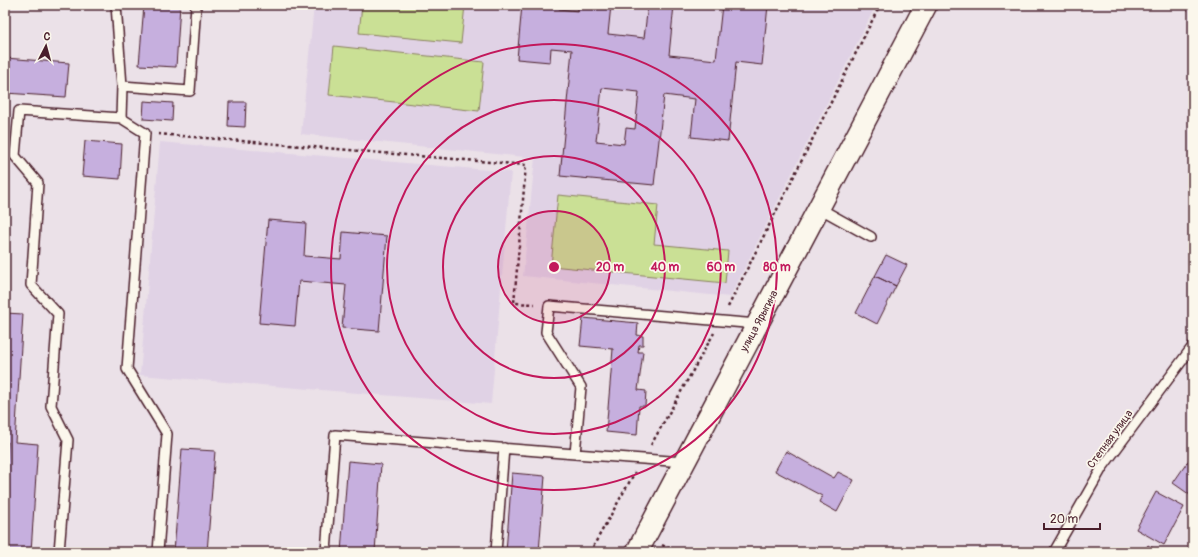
<svg xmlns="http://www.w3.org/2000/svg" width="1198" height="557" viewBox="0 0 1198 557" font-family="Pangolin,sans-serif">
	<style>
		.built { fill: #e0d2e5 }
		.green { fill: #cae095; stroke: #8a8060 }
		.building { fill: #c6afde; stroke: #4a1f2b; fill-rule: evenodd }
		.lines { fill: none; stroke-linecap: round; stroke-linejoin: round }
		.service-casing { stroke: #4a1f2b; stroke-width: 12 }
		.tertiary-casing { stroke: #4a1f2b; stroke-width: 24 }
		.path { stroke: #4a1f2b; stroke-width: 2.5; stroke-dasharray: 3 3; stroke-linecap: butt }
		.service { stroke: #fbf7ec; stroke-width: 9 }
		.tertiary { stroke: #fbf7ec; stroke-width: 21 }
		.ring { fill: none; stroke: #c2185b; stroke-width: 2 }
		.labels { text-anchor: middle; dominant-baseline: central; stroke-width: 3.5; stroke-linejoin: round; paint-order: stroke }
		.street-label { font-size: 11px; fill: #4a1f2b; stroke: #fbf7ec }
		.centre { fill: #c2185b; stroke: #fbf7ec; stroke-width: 2 }
		.ring-label { font-size: 12px; text-anchor: middle; font-weight: bold; fill: #c2185b; stroke: #fbf7ec; stroke-width: 3.5; stroke-linejoin: round; paint-order: stroke }
	</style>
	<rect width="100%" height="100%" fill="#ebe1e8"/>
	<filter id="ink" filterUnits="userSpaceOnUse"><feTurbulence type="fractalNoise" baseFrequency=".025" numOctaves="2"/><feDisplacementMap in="SourceGraphic" scale="8" xChannelSelector="R" yChannelSelector="G"/><feConvolveMatrix kernelMatrix="1 2 1 2 8 2 1 2 1" color-interpolation-filters="sRGB"/></filter>
	<g filter="url(#ink)">
		<!-- built -->
		<path class="built" d="M 314,5 L 876,5 L 730,297 L 523,276 L 535,158 L 301,134 Z
			M 160,142 L 511,172 L 491,404 L 140,375 Z"/>
		<!-- green -->
		<path class="green" d="M 362,5 L 465,5 L 461,43 L 359,33 Z
			M 334,46 L 484,62 L 479,111 L 329,95 Z
			M 558,195 L 658,205 L 654,244 L 728,251 L 725,283 L 551,266 Z"/>
		<!-- building -->
		<path class="building" d="M 144,5 L 180,5 L 176,67 L 139,65 Z
			M 522,5 L 559,5 L 559,9 L 578,11 L 578,5 L 611,5 L 608,34 L 644,38 L 648,5 L 674,5 L 669,55 L 716,60 L 722,5 L 768,5 L 762,65 L 736,62 L 728,141 L 691,137 L 695,99 L 664,95 L 654,185 L 560,176 L 572,50 L 551,48 L 550,62 L 517,59 ZM 602,88 L 639,92 L 635,129 L 626,128 L 624,144 L 596,141 Z
			M 5,58 L 69,63 L 66,97 L 5,93 Z
			M 144,101 L 173,103 L 172,121 L 143,119 Z
			M 229,102 L 246,102 L 245,127 L 228,126 Z
			M 85,141 L 122,144 L 120,179 L 82,176 Z
			M 268,220 L 306,223 L 304,256 L 341,259 L 343,232 L 387,236 L 379,331 L 342,328 L 346,285 L 299,281 L 295,326 L 259,323 Z
			M 886,255 L 907,265 L 896,286 L 875,276 Z
			M 875,276 L 896,286 L 877,324 L 856,313 Z
			M 5,313 L 23,314 L 15,442 L 38,444 L 31,552 L 5,552 L 5,484 L 8,442 L 5,442 Z
			M 583,318 L 638,323 L 637,335 L 643,336 L 643,345 L 639,345 L 638,352 L 643,352 L 638,390 L 646,391 L 645,406 L 639,406 L 637,435 L 606,432 L 613,349 L 580,346 Z
			M 182,449 L 215,451 L 207,552 L 174,552 Z
			M 786,451 L 834,478 L 838,472 L 854,480 L 837,512 L 819,502 L 822,496 L 775,471 Z
			M 1193,454 L 1193,497 L 1173,483 Z
			M 348,461 L 381,464 L 375,552 L 341,552 Z
			M 512,473 L 545,476 L 539,552 L 506,552 Z
			M 1156,492 L 1184,507 L 1164,545 L 1136,529 Z
			M 1148,545 L 1159,552 L 1143,552 Z"/>
		<g class="lines">
			<defs>
				<path id="service" d="M 116,5 L 122,86 L 121,118 L 145,133 L 127,369 L 167,434 L 158,552
					M 122,86 L 190,91 L 196,5
					M 819,208 L 871,237
					M 684,462 L 575,454 L 581,387 L 546,332 L 549,306 L 757,324
					M 59,552 L 68,440 L 51,406 L 58,314 L 31,285 L 38,183 L 15,156 L 19,111 L 121,118
					M 326,552 L 335,435 L 575,454
					M 496,552 L 504,448
					M 1054,552 L 1102,468 L 1193,346"/>
				<path id="tertiary" d="M 637,552 L 926,5"/>
			</defs>
			<!-- service casing -->
			<use href="#service" class="service-casing"/>
			<!-- tertiary casing -->
			<use href="#tertiary" class="tertiary-casing"/>
			<!-- path -->
			<path class="path" d="M 158,134 L 526,165 L 514,303 L 535,304
				M 728,307 L 880,5
				M 651,445 L 714,333
				M 662,545 L 676,552
				M 590,552 L 635,472"/>
			<!-- service -->
			<use href="#service" class="service"/>
			<!-- tertiary -->
			<use href="#tertiary" class="tertiary"/>
		</g>
	</g>
	<!-- distance rings -->
	<circle cx="554" cy="267" r="56" fill="#c2185b" fill-opacity=".12"/>
	<g class="ring">
		<circle cx="554" cy="267" r="56"/>
		<circle cx="554" cy="267" r="111"/>
		<circle cx="554" cy="267" r="167"/>
		<circle cx="554" cy="267" r="223"/>
	</g>
	<g class="labels">
		<!-- street labels -->
		<g class="street-label">
			<text transform="translate(759 321) rotate(-62)">улица Ярыгина</text>
			<text transform="translate(1110 439) rotate(-54)">Степная улица</text>
		</g>
	</g>
	<circle cx="554" cy="267" r="6" class="centre"/>
	<g class="ring-label">
		<text x="610" y="271">20 m</text>
		<text x="665" y="271">40 m</text>
		<text x="721" y="271">60 m</text>
		<text x="777" y="271">80 m</text>
	</g>
	<!-- margin -->
	<rect width="1198" height="557" fill="none" stroke="#fbf7ec" stroke-width="20"/>
	<rect x="10" y="10" width="1178" height="537" fill="none" stroke="#4a1f2b" stroke-width="1.5" filter="url(#ink)"/>
	<!-- north arrow -->
	<g transform="translate(46 46) rotate(6)" stroke="#fbf7ec" stroke-width="3" paint-order="stroke">
	<path d="M0-3L7 15L0 10L-7 15Z" fill="#4a1f2b"/>
	<text y="-6" font-size="11" font-weight="bold" text-anchor="middle" fill="#4a1f2b">С</text>
	</g>
	<!-- scale -->
	<path d="M1044 523v6h56v-6" fill="none" stroke="#4a1f2b" stroke-width="2"/>
	<text x="1050" y="523" font-size="12" fill="#4a1f2b" stroke="#fbf7ec" stroke-width="3" paint-order="stroke">20 m</text>
</svg>
